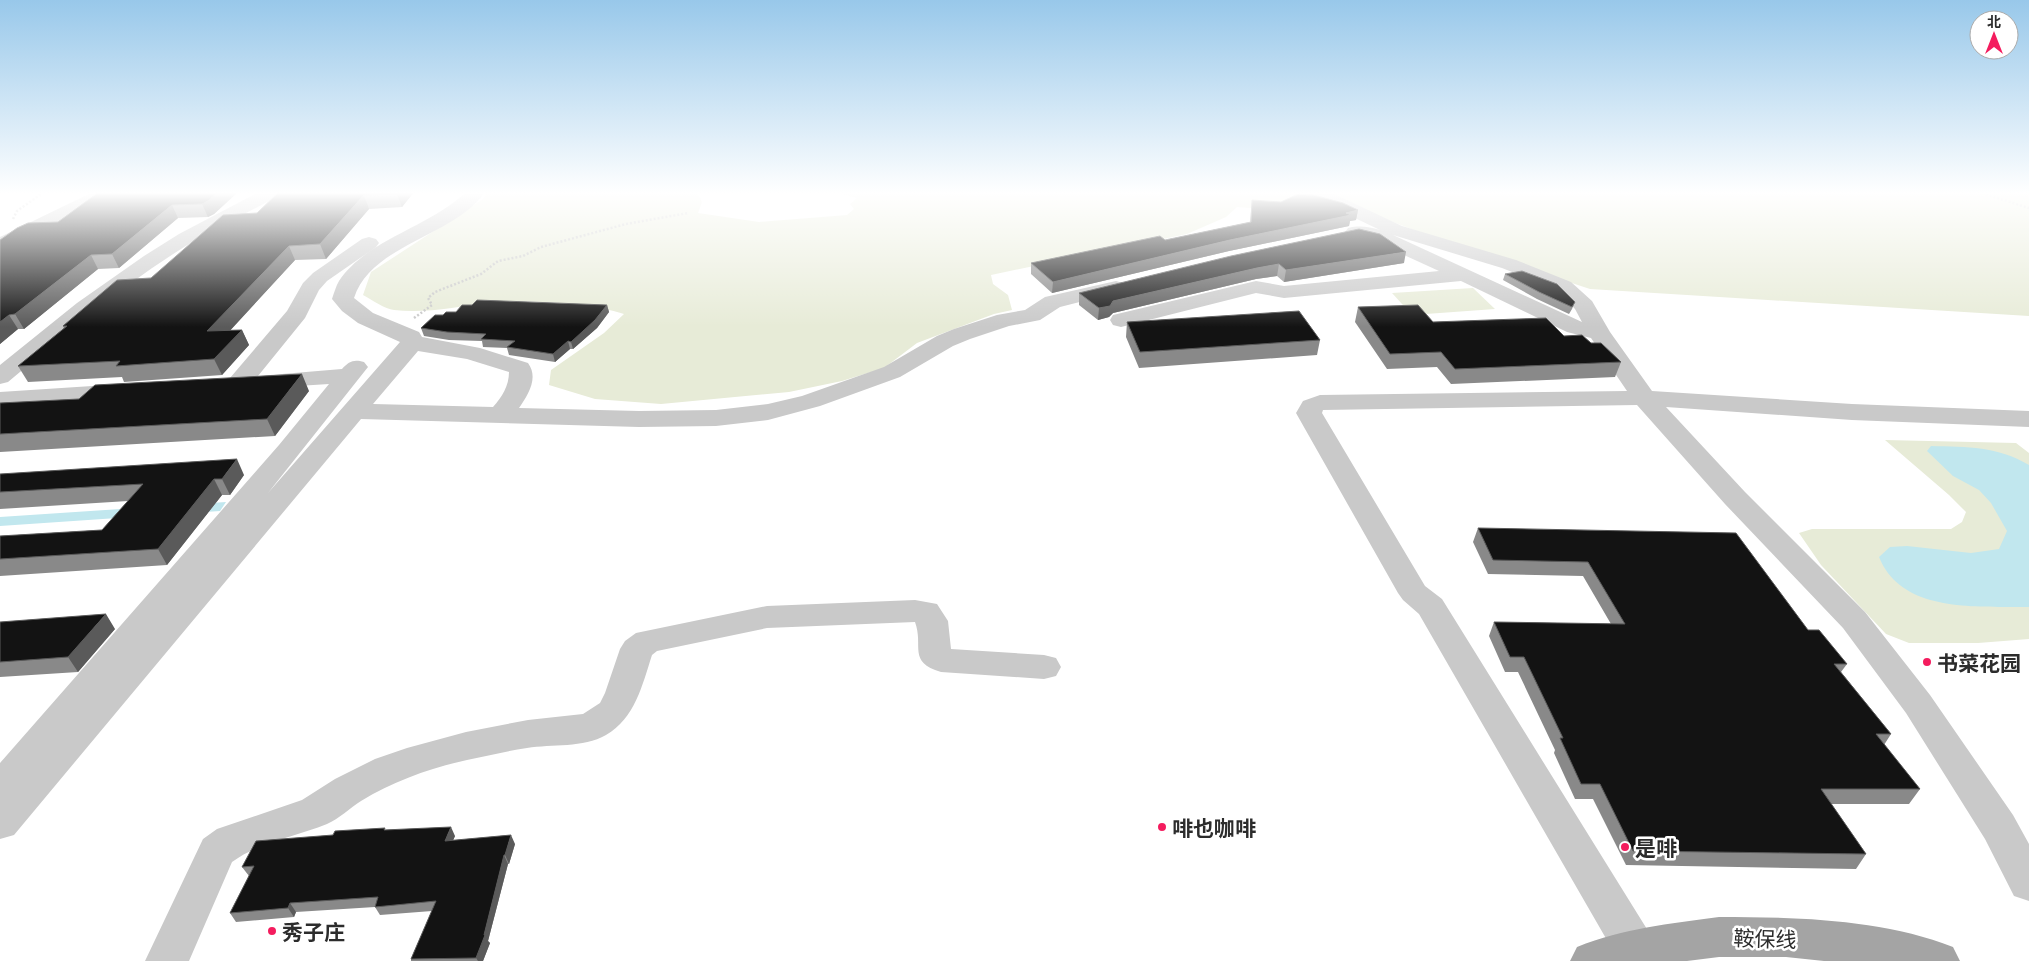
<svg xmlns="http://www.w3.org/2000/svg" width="2029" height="961" viewBox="0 0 2029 961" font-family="Commissioner,'Noto Sans SC',sans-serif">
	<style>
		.green { fill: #e7ebd7 }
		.water { fill: #c1e7ee }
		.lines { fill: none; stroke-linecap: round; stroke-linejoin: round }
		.path { stroke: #c9c9c9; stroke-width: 2.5; stroke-dasharray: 2 2; stroke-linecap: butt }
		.minor { fill: #c9c9c9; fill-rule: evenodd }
		.major { fill: #a4a4a4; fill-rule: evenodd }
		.wall { fill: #898989 }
		.shaded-wall { fill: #5a5a5a }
		.building { fill: #131313; stroke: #5a5a5a }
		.poi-dot { fill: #f41c5e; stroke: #fff; stroke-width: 2 }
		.labels { text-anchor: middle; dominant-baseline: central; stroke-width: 5; stroke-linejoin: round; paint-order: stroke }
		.near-poi-label { font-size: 21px; font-weight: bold; fill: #2c2c2c; stroke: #fff; text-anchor: start }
		.near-street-label { font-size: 21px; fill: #2c2c2c; stroke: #fff }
	</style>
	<rect width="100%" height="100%" fill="#fff"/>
	<!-- green -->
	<path class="green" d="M 488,192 L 697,192 L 702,202 L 698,213 L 759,222 L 847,215 L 854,209 L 850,204 L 857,198 L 834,192 L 2023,192 L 2029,194 L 2029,316 L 1590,289 L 1432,237 L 1380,217 L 1237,207 L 1226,217 L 1187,234 L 991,275 L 993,284 L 1008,295 L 1012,310 L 994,314 L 917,343 L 884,368 L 842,381 L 789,392 L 661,404 L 595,399 L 549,385 L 551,370 L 604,333 L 624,314 C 590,303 526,299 490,303 C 459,306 426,314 394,310 C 385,309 372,300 363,295 L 371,272 L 483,199 Z
		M 1473,288 L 1495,309 L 1412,315 L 1392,293 Z
		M 1885,440 L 2016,443 L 2029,453 L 2029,639 L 1978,643 L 1909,643 L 1886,634 L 1821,565 L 1799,533 L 1812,529 L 1951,529 L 1962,522 L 1966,512 L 1949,495 Z"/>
	<!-- water -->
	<path class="water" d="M 1931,446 C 1968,447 1997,446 2029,465 L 2029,607 C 1978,606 1902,614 1879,557 L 1890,547 L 1907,546 L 1971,553 L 1999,549 L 2007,531 L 1991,503 L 1979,490 L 1953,476 L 1927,451 Z
		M 226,502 L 220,511 L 0,526 L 0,517 Z"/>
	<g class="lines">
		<!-- path -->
		<path class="path" d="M 1978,192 L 2029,208
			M 13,219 L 17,211 L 44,192
			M 414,318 L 432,305 L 428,298 L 435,292 L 481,274 L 498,261 L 523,256 L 541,247 L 626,224 L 688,213"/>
		<!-- minor -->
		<path class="minor" d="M 93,192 L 116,192 L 113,196 L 0,251 L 0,237 Z
			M 259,192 L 281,192 L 278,196 C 246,214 212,229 181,249 C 119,288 64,335 8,382 L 0,384 L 0,365 L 77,303 L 144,256 L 179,234 Z
			M 466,192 L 485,192 C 454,237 371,244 354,298 L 373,313 L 419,332 L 422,337 L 480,348 L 528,363 C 539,378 528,395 519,408 L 639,411 L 716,410 L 768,404 L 802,396 L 884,367 L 937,336 L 954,329 L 997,315 L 1025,310 L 1045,297 L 1116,281 L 1123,283 L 1126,287 L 1123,291 L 1060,307 L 1040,320 L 1009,326 L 970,339 L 953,346 L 900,377 L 820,406 L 768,420 L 716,426 L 639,427 L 361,419 L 14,835 L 0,839 L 0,763 L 279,445 L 329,384 L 266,388 L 257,386 L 254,381 L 257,376 C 249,387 245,392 230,388 L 227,383 L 230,378 L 287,311 L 303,283 L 313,273 L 362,239 L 369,237 L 376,239 L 379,243 L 376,247 L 327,281 L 319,290 L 305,318 L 258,376 L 342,369 C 349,361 354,359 364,362 L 368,367 L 268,493 L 400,342 L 358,323 L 342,311 L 332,299 C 334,293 336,286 339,281 C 367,239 430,227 466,192 ZM 418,351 L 467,359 L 509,372 C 509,386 502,397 493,407 L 373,404 Z
			M 1306,192 L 1330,192 L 1402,226 L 1516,260 L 1571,282 L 1592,301 L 1610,332 L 1652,391 L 1852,404 L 2029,411 L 2029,427 L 1852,420 L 1666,407 L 1745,492 L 1865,612 L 1930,695 L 2013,815 L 2029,844 L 2029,901 L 2014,896 L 1985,839 L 1906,713 L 1843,628 L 1725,504 L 1637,405 L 1323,410 L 1322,413 L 1425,586 L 1442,599 L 1650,934 L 1657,948 L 1651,961 L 1619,961 L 1419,614 L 1403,600 L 1398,593 L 1296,413 L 1303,401 L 1320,395 L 1627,391 L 1591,338 L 1567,332 L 1461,281 L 1284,298 L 1256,293 L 1121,327 L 1113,325 L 1110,320 L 1113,315 L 1256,281 L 1284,286 L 1439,271 L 1369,239 L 1348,236 L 1345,232 L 1348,228 C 1360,225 1369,227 1380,230 L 1309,196 ZM 1393,235 L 1502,268 L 1557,290 L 1575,309 L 1582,322 Z
			M 123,384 L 132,386 L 135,391 L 132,396 L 0,406 L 0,392 Z
			M 915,600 L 937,604 L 948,621 L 951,649 L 1044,655 L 1056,658 L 1061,667 L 1056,676 L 1044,679 L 941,672 C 907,662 924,646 915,622 L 767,628 L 657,651 L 652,655 C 642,686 635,718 606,735 C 583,748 552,744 527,748 C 507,751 487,756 467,760 C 430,768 394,781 361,801 C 350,808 339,819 327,824 C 295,837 259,842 232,862 L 189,961 L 145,961 L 203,839 L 217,829 L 302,800 L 335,779 L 375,759 L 407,748 L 466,732 L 528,720 L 583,714 L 600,703 L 605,693 L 620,649 L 625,641 L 636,633 L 767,606 Z"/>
		<!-- major -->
		<path class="major" d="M 1719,917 C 1795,917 1882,919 1953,947 L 1960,961 L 1824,961 L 1786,957 L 1719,957 L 1687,961 L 1570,961 L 1577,947 C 1625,928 1668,924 1719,917 Z"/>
	</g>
	<!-- wall -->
	<path class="wall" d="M 99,192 L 238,192 L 214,214 L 208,217 L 178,218 L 119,268 L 98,269 L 24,329 L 18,329 L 0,344 L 0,240 L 58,222 Z
		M 279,192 L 414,192 L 402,207 L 369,209 L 326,259 L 295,260 L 230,330 L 242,330 L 249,345 L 222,375 L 124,382 L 122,377 L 28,382 L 18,366 L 64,328 L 63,326 L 151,278 L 257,213 Z
		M 1252,200 L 1358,210 L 1356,220 L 1350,221 L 1349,226 L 1229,251 L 1052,293 L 1031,274 L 1031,263 L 1165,240 L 1250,222 Z
		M 1359,229 L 1404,263 L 1284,282 L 1277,276 L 1256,279 L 1113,313 L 1109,317 L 1098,320 L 1079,305 L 1079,293 Z
		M 1505,274 L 1575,302 L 1572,309 L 1569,314 L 1537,299 L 1503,280 Z
		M 607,305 L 609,312 L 597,328 L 573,349 L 570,349 L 555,362 L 509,355 L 507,348 L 483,347 L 482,341 L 449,340 L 424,336 L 421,328 L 443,315 L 456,312 Z
		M 1358,307 L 1433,322 L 1564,336 L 1591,343 L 1621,362 L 1615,377 L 1451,384 L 1437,367 L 1387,369 L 1355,322 Z
		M 1127,322 L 1320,340 L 1317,355 L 1139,368 L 1126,337 Z
		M 309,391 L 275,436 L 0,452 L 0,403 Z
		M 0,474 L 244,475 L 230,495 L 222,495 L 167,565 L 0,576 L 0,536 L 102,530 L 128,501 L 0,509 Z
		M 1478,528 L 1808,630 L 1847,664 L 1841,672 L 1891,734 L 1884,745 L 1920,789 L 1909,804 L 1831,804 L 1866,854 L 1856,869 L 1626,865 L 1593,799 L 1575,799 L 1554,753 L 1555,750 L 1518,672 L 1505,672 L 1489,636 L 1494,622 L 1611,624 L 1583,576 L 1488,574 L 1473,542 Z
		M 0,622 L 115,629 L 78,672 L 0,677 Z
		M 386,830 L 455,836 L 453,840 L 515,844 L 509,864 L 508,864 L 488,941 L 490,943 L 483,961 L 411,961 L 411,959 L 432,911 L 380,915 L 375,907 L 296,912 L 294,917 L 236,922 L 230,913 L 249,876 L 242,867 L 333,835 Z"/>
	<!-- shaded-wall -->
	<path class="shaded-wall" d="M 218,192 L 238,192 L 214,214 L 208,217 L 202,204 Z
		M 399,192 L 414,192 L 402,207 L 397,194 Z
		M 364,195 L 369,209 L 326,259 L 320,244 Z
		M 172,205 L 178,218 L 119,268 L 112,254 Z
		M 1358,210 L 1356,220 L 1350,221 L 1349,226 L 1229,251 L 1052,293 L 1053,282 Z
		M 289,246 L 295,260 L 215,347 L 207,331 Z
		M 1406,252 L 1404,263 L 1284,282 L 1286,270 Z
		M 91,255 L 98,269 L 24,329 L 15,314 Z
		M 1279,264 L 1277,276 L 1256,279 L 1113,313 L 1109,317 L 1098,320 L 1099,308 L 1113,301 L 1257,268 Z
		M 607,305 L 609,312 L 597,328 L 573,349 L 571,342 Z
		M 9,315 L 18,329 L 0,344 L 0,322 Z
		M 242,330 L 249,345 L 222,375 L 214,359 Z
		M 568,341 L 570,349 L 555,362 L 553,354 Z
		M 302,374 L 309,391 L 275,436 L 267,419 Z
		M 237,459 L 244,475 L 230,495 L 222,479 Z
		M 214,479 L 222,495 L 167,565 L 158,549 Z
		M 106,614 L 115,629 L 78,672 L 68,657 Z
		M 451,827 L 455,836 L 449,850 L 445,841 Z
		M 511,835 L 515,844 L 509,864 L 505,855 Z
		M 504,855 L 508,864 L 488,941 L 490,943 L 483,961 L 478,961 L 476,958 L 484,935 Z
		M 290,903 L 296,912 L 294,917 L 288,908 Z"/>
	<!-- building -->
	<path class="building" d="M 99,192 L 218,192 L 208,201 L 202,204 L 172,205 L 112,254 L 91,255 L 15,314 L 9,315 L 0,322 L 0,240 L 17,228 L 28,223 L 58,222 Z
		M 279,192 L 399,192 L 397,194 L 364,195 L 320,244 L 289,246 L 207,331 L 242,330 L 214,359 L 116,366 L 120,361 L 18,366 L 67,326 L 63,326 L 117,280 L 151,278 L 223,215 L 257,213 Z
		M 1298,194 L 1314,195 L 1343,203 L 1358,210 L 1346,213 L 1351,215 L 1230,240 L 1053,282 L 1031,263 L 1160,236 L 1165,240 L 1251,222 L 1252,200 L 1281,202 Z
		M 1359,229 L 1380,234 L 1406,252 L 1286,270 L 1279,264 L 1257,268 L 1113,301 L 1110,306 L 1099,308 L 1079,293 L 1231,256 Z
		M 1522,271 L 1557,284 L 1575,302 L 1572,307 L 1539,292 L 1505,274 Z
		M 477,300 L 607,305 L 595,320 L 571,342 L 568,341 L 553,354 L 507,347 L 515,341 L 481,339 L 486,334 L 447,332 L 421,328 L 435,315 L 443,315 L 446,312 L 456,312 L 462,305 L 472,305 Z
		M 1418,305 L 1433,322 L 1546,318 L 1564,336 L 1582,335 L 1591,343 L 1601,343 L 1621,362 L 1455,369 L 1441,352 L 1390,354 L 1358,307 Z
		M 1299,311 L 1320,340 L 1140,352 L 1127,322 Z
		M 302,374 L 267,419 L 0,434 L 0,403 L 79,399 L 95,385 Z
		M 237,459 L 222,479 L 214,479 L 158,549 L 0,559 L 0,536 L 102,530 L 143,484 L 0,492 L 0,474 Z
		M 1478,528 L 1736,533 L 1808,630 L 1819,630 L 1847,664 L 1834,664 L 1891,734 L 1876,734 L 1920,789 L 1821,789 L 1866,854 L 1633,851 L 1600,784 L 1581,784 L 1560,738 L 1563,738 L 1524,657 L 1510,657 L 1494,622 L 1625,624 L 1588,562 L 1493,560 Z
		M 106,614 L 68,657 L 0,662 L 0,622 Z
		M 451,827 L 445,841 L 511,835 L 505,855 L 504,855 L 484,935 L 485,935 L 476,958 L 411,959 L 436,901 L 375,907 L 378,897 L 290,903 L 288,908 L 230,913 L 254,866 L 242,867 L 256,841 L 333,835 L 335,831 L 385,828 L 384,830 Z"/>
	<!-- sky -->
	<linearGradient id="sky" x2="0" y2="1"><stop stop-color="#98c8ea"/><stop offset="0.59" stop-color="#fff"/><stop offset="1" stop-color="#fff" stop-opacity="0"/></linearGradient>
	<rect width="2029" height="327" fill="url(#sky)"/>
	<!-- markers -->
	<g class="poi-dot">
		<circle cx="1927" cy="662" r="5"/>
		<circle cx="1162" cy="827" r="5"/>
		<circle cx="1625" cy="847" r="5"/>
		<circle cx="272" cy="931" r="5"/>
	</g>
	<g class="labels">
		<!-- near-poi labels -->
		<g class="near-poi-label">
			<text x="1937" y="662">书菜花园</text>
			<text x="1172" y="827">啡也咖啡</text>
			<text x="1635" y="847">是啡</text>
			<text x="282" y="931">秀子庄</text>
		</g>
		<!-- near-street labels -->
		<g class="near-street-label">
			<text transform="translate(1765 938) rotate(2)">鞍保线</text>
		</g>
	</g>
	<!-- north arrow -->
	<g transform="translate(1994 35)"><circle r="24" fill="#ffffff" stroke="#ababab"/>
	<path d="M0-4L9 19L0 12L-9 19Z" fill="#f41c5e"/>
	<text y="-8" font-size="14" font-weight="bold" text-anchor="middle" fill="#2c2c2c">北</text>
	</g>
</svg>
